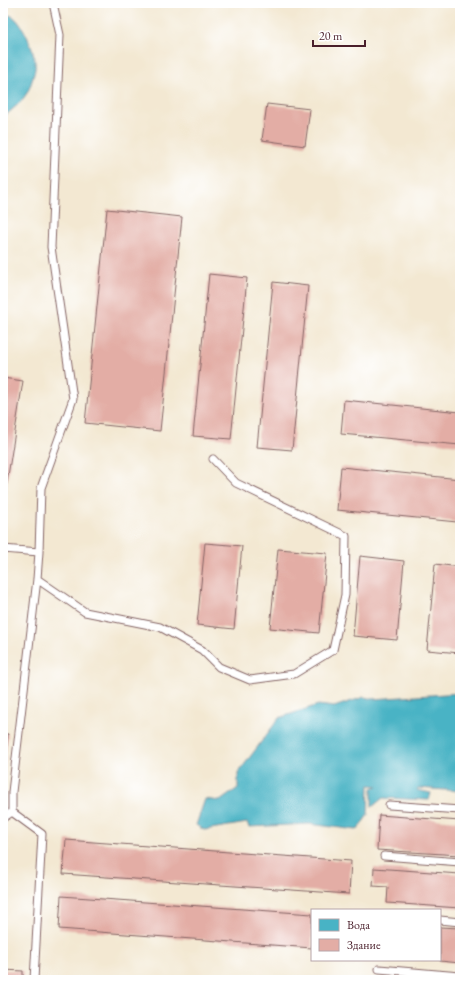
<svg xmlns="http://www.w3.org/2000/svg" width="463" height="983" viewBox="0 0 463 983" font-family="'EB Garamond',serif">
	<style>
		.water { fill: #48b3c5; stroke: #496978 }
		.building { fill: #e3ada5 }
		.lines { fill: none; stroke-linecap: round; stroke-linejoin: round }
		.lane-casing { stroke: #856565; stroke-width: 9 }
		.lane { stroke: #fff; stroke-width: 7 }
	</style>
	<rect width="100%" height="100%" fill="#fff"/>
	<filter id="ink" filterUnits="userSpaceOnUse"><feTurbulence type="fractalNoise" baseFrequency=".025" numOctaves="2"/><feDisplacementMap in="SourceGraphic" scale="8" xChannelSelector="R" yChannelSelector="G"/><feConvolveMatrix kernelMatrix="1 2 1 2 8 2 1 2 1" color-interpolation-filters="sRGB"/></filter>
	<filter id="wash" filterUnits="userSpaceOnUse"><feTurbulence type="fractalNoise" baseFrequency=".012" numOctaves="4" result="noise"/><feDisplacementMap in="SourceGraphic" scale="16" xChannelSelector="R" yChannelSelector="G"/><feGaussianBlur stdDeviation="0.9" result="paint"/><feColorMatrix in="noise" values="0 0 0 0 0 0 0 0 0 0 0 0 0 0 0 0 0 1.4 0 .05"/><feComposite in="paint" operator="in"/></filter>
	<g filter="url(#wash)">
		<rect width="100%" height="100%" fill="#f3e8d2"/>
		<!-- water -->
		<path class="water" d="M 3,14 C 6,15 10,15 12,16 C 24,23 37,56 35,69 C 34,75 30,88 27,93 C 21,103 12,110 3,117 Z
			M 460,693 L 460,791 L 418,788 L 417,790 L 431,793 L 429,800 L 383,798 L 372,807 L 372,788 L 378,786 L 369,785 L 368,815 L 357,830 L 309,824 L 249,827 L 247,823 L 204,830 L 196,825 L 205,799 L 220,801 L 238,788 L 238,773 L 279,718 L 318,705 L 334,707 L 364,697 L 373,699 Z"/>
		<g id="blocks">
			<!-- building -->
			<path class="building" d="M 267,104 L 310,109 L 305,146 L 262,140 Z
				M 107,209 L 182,217 L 160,431 L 85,423 Z
				M 209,274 L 247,278 L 231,439 L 193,436 Z
				M 273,282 L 308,286 L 292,450 L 257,447 Z
				M 3,378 L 23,381 L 4,501 L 3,501 Z
				M 344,400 L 460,412 L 460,445 L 341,434 Z
				M 341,467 L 460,479 L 460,490 L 457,522 L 337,510 Z
				M 205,543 L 242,546 L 234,629 L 197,625 Z
				M 278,549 L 327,553 L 319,633 L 270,628 Z
				M 360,556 L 404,561 L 397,640 L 353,636 Z
				M 435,564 L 460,567 L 460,653 L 427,650 Z
				M 3,733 L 8,734 L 4,775 L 3,775 Z
				M 379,815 L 460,821 L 460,855 L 377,850 Z
				M 66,840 L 351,861 L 349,894 L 63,874 Z
				M 374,868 L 460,874 L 460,908 L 387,903 L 388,887 L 373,886 Z
				M 61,896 L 312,914 L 312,948 L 59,929 Z
				M 440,927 L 460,928 L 460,963 L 440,961 Z
				M 3,970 L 23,971 L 23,980 L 3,980 Z"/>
		</g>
	</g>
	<g filter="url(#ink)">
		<use href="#blocks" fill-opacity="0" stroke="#856565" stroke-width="1"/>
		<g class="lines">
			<defs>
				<path id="lane" d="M 3,549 L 39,552
					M 37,579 L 85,612 L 160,627 L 202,650 L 219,667 L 250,680 L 294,674 L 333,650 L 345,595 L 346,536 L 236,483 L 213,459
					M 389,805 L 460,810
					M 12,812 L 12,792 L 37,579 L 39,552 L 41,488 L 73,399 L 51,247 L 60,35 L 53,3
					M 3,818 L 12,812 L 42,834 L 34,980
					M 384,856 L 460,862
					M 440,920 L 460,922
					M 379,969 L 460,976"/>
			</defs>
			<!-- lane casing -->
			<use href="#lane" class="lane-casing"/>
			<!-- lane -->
			<use href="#lane" class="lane"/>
		</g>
	</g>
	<!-- margin -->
	<rect width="463" height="983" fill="none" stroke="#fff" stroke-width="16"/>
	<!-- legend -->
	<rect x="311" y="909" width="130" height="52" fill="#ffffff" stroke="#b7a5aa"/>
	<rect x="319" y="919" width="20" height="12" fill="#48b3c5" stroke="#b7a5aa"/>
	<text x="347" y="929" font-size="12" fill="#4a1f2b">Вода</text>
	<rect x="319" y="939" width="20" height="12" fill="#e3ada5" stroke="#b7a5aa"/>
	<text x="347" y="949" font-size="12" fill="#4a1f2b">Здание</text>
	<!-- scale -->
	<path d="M313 40v6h52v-6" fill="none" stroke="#4a1f2b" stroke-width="2"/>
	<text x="319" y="40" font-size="12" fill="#4a1f2b" stroke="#ffffff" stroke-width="3" paint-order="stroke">20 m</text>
</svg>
